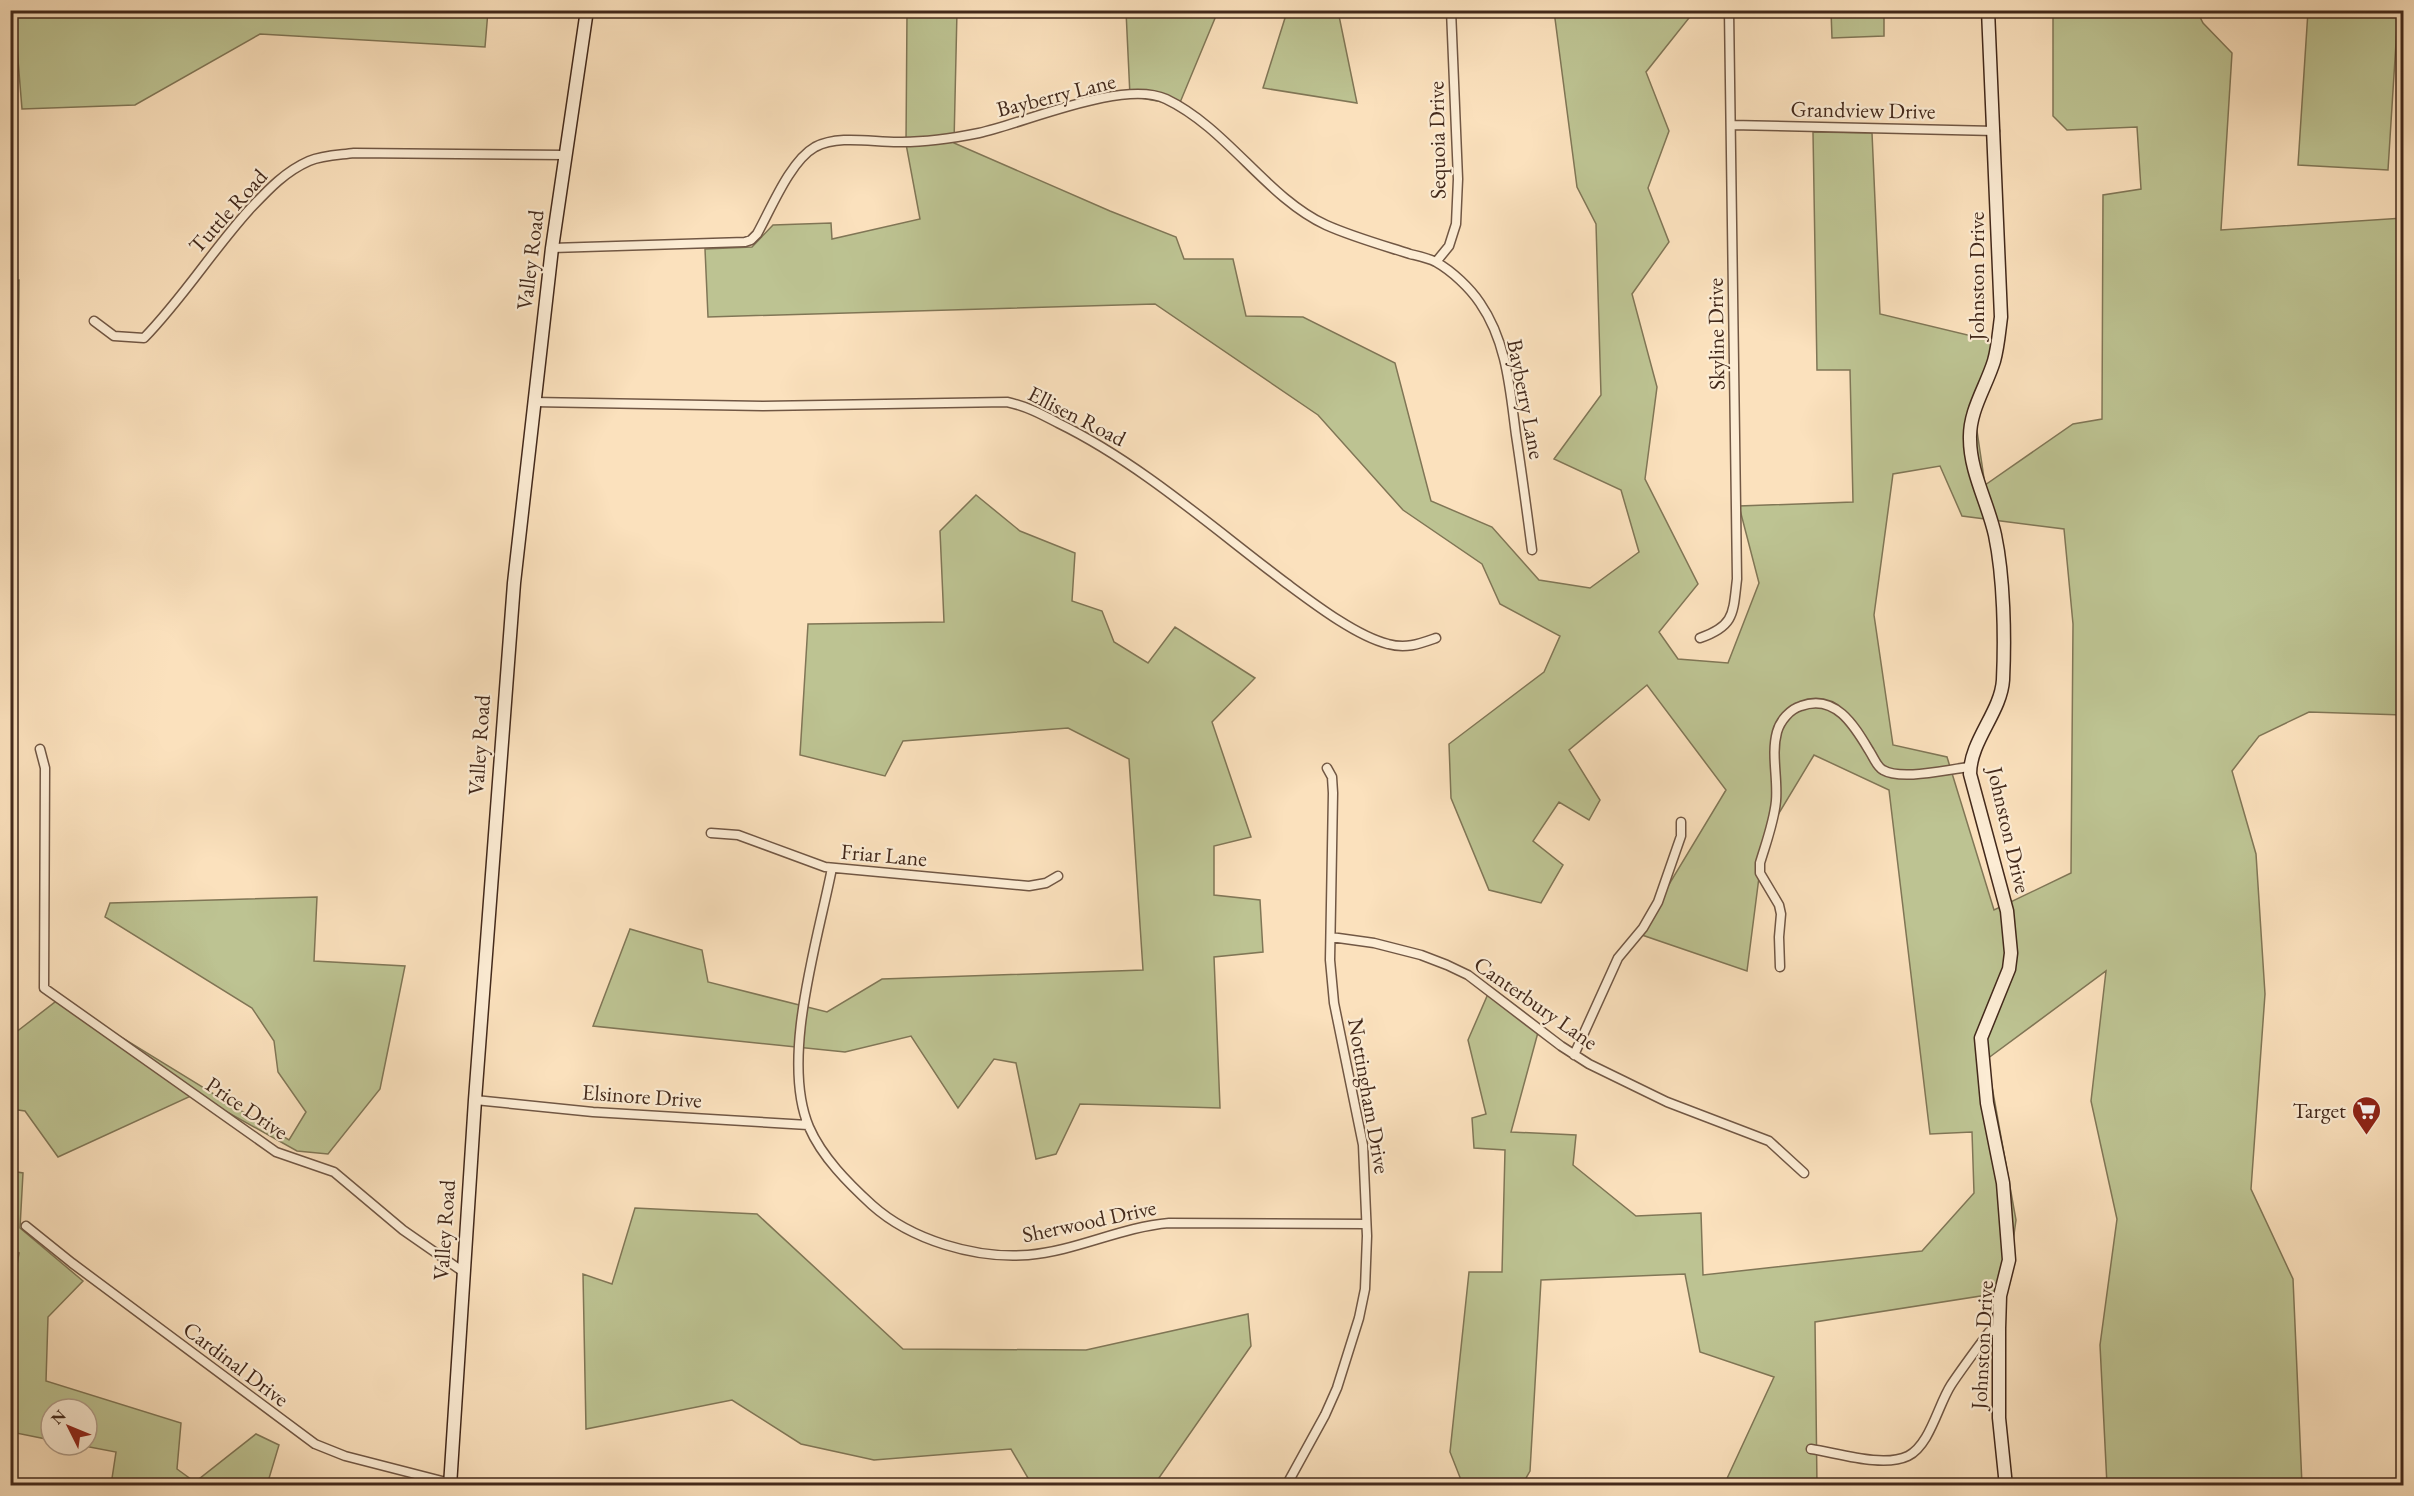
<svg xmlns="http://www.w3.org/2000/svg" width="2414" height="1496" viewBox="0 0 2414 1496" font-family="'EB Garamond',serif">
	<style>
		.green { fill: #bdc392; stroke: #807656; stroke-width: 1.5; fill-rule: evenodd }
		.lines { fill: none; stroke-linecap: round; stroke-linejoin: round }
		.street-casing { stroke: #715744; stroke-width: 11 }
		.secondary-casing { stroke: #43291b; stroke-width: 15 }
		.street { stroke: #fcecd4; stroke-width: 8 }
		.secondary { stroke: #fcecd4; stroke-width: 12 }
		.labels { text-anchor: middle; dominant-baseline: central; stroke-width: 4.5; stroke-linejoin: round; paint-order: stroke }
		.street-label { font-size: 22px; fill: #43291b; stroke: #fcecd4 }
		.poi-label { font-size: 22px; fill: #43291b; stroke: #fcecd4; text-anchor: end }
	</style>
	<rect width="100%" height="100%" fill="#fbe1bd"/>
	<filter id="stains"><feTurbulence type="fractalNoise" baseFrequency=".00333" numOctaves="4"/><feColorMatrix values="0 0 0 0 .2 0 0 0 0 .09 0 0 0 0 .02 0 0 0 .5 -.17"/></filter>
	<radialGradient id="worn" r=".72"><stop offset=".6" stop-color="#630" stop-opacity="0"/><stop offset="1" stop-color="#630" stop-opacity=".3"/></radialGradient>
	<!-- green -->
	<path class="green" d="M 14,11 L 14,10 L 488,11 L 485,47 L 260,34 L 135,105 L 22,109 Z
		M 872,11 L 957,11 L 954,143 L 1110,211 L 1176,237 L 1184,259 L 1233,259 L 1246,316 L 1303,317 L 1395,363 L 1431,501 L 1492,527 L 1539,580 L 1590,588 L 1639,552 L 1621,490 L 1554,459 L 1601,395 L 1596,224 L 1577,187 L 1554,11 L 1692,11 L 1693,13 L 1646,72 L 1669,131 L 1648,188 L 1669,242 L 1632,294 L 1657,387 L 1645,479 L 1698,584 L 1659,632 L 1678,659 L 1728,663 L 1759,583 L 1739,506 L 1853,502 L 1850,370 L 1817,370 L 1813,132 L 1872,133 L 1880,314 L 2001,343 L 1976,424 L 1985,485 L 2073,424 L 2102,419 L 2103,195 L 2141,189 L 2137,127 L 2067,130 L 2053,116 L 2053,11 L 2197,11 L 2203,23 L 2232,53 L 2221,230 L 2403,218 L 2403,715 L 2309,712 L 2259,736 L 2232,771 L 2256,854 L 2265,994 L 2251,1189 L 2293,1279 L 2302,1485 L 2107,1485 L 2100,1345 L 2117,1219 L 2091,1101 L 2106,971 L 1987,1059 L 2016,1220 L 2006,1292 L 1815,1322 L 1817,1485 L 1724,1485 L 1774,1377 L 1700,1352 L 1685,1274 L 1541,1280 L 1530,1471 L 1522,1485 L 1463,1485 L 1450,1452 L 1469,1272 L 1502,1272 L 1505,1150 L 1474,1148 L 1472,1118 L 1486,1114 L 1468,1040 L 1491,987 L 1540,1025 L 1511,1132 L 1576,1135 L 1573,1165 L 1636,1216 L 1701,1213 L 1703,1275 L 1922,1251 L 1974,1193 L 1972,1132 L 1930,1134 L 1889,790 L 1814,755 L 1764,838 L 1747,971 L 1639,934 L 1726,790 L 1647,685 L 1569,750 L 1600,800 L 1589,820 L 1559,802 L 1533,841 L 1563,865 L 1541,903 L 1489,890 L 1451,798 L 1449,744 L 1544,672 L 1560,636 L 1500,604 L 1482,564 L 1403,510 L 1318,415 L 1155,304 L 708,317 L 705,249 L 752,247 L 773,225 L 831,223 L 832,239 L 920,219 L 906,144 L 907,13 ZM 1940,466 L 1962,516 L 2064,529 L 2073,624 L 2071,873 L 1994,910 L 1947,757 L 1893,745 L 1874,615 L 1893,474 Z
		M 1126,11 L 1218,11 L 1179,105 L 1130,96 Z
		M 1274,11 L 1338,11 L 1357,103 L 1263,88 L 1285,18 Z
		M 1831,11 L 1884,11 L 1884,36 L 1832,38 Z
		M 2308,11 L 2398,11 L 2388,170 L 2298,165 Z
		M 19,280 L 16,567 L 11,567 L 10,281 Z
		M 976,495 L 1020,531 L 1075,553 L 1072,601 L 1102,611 L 1114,642 L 1148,663 L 1175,627 L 1255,678 L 1212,722 L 1251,837 L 1214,846 L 1214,895 L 1260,900 L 1263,952 L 1214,957 L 1220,1108 L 1080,1104 L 1056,1154 L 1036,1159 L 1016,1063 L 994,1059 L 958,1108 L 911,1036 L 845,1052 L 593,1026 L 630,929 L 702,950 L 708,982 L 827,1012 L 882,979 L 1143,970 L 1129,759 L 1068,728 L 903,741 L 885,776 L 800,755 L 808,624 L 944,622 L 940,531 Z
		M 317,897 L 314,961 L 405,966 L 380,1089 L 328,1154 L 297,1151 L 195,1094 L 58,1157 L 25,1111 L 11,1109 L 11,1036 L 59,999 L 289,1140 L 306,1112 L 278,1072 L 274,1041 L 252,1008 L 105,917 L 110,903 Z
		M 11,1171 L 23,1173 L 20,1228 L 83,1281 L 48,1317 L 46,1381 L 181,1423 L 177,1469 L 195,1482 L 256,1434 L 279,1445 L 267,1485 L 111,1485 L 116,1452 L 79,1445 L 87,1445 L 87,1409 L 51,1409 L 51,1440 L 11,1432 L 11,1302 L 19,1253 L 11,1252 Z
		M 635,1208 L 757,1214 L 903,1349 L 1086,1350 L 1248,1314 L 1251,1346 L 1154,1485 L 1032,1485 L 1011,1449 L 874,1460 L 801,1444 L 732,1400 L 586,1429 L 583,1274 L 612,1284 Z"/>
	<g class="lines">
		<defs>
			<path id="street" d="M 1731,125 L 1995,131
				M 552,248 L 745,242 L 751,240 L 757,234 C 771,209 790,161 815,147 C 840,134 875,143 902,142 C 927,142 954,138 979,133 C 1025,123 1123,79 1166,99 C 1227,128 1267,198 1326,225 C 1353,237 1382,245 1410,254 C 1418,256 1428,258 1436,262 C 1452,271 1470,288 1480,303 C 1507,342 1510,390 1516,435 C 1522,474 1527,512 1532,550
				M 1436,262 L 1449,246 L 1456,224 L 1458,179 L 1451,10
				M 94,321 L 114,336 L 144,338 C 183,298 212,251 249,210 C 267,191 284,172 309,161 C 323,155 339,155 354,153 L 565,155
				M 533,402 L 763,406 L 1007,402 C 1026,406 1041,414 1058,423 C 1140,463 1213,528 1286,583 C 1313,603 1356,636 1388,644 C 1406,649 1419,644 1436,638
				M 1700,638 C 1735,626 1733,613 1737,579 L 1729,10
				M 40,749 L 45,768 L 44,988 L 276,1152 L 334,1172 L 403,1230 L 462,1271
				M 711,833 L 738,835 L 825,867 L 1029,886 L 1046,883 L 1058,876
				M 832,868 C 818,940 780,1059 809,1127 C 822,1157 848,1183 872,1205 C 911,1240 975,1259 1028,1255 C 1076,1251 1121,1227 1169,1223 L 1366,1224
				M 1331,937 L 1374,943 L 1421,955 L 1447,965 L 1468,975 L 1561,1046 L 1589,1064 L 1667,1102 L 1769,1141 L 1804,1173
				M 1780,967 L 1779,937 L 1781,914 L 1779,905 L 1760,873 L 1760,863 C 1766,843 1774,822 1776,801 C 1778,778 1771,754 1777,732 C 1780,721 1790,709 1801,706 C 1836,693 1855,727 1870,752 C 1874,758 1877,767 1883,770 C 1902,781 1948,769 1970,767
				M 1574,1055 L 1618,958 L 1643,928 L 1658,902 L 1681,836 L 1681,822
				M 475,1100 L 593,1112 L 808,1125
				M 26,1226 L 72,1263 L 315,1444 L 345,1456 L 450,1483
				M 1811,1449 C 1838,1453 1883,1468 1908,1456 C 1930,1445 1938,1405 1951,1385 C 1963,1367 1976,1350 1989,1332 L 1999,1328
				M 1286,1486 L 1325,1415 L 1337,1388 L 1359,1318 L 1365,1289 L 1367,1236 L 1363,1145 L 1334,1003 L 1330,960 L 1333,793 L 1332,777 L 1327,768"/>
			<path id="secondary" d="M 1988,10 L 2001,317 C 1999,332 1998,347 1994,361 C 1986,387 1969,411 1970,439 C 1970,472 1988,503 1995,535 C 2004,578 2005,637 2003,680 C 2001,712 1970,741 1970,774 L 2007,911 L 2011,953 L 2009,969 L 1981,1038 L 1987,1103 L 2003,1183 L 2009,1260 L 2000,1296 L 1999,1328 L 1999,1418 L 2006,1486
				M 450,1486 L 475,1100 L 514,583 L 552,248 L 587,10"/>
		</defs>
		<!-- street casing -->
		<use href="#street" class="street-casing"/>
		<!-- secondary casing -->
		<use href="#secondary" class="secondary-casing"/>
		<!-- street -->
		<use href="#street" class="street"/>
		<!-- secondary -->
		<use href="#secondary" class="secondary"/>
	</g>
	<!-- icons -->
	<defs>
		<symbol id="supermarket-pin" viewBox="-11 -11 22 30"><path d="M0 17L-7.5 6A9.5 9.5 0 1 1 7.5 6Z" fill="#8f2418" stroke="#fcecd4"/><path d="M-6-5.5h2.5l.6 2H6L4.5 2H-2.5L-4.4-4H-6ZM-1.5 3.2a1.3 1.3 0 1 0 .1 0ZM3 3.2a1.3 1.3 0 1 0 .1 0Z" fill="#fff"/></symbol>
	</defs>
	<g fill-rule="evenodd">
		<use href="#supermarket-pin" x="2350" y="1094" width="33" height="45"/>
	</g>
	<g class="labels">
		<!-- street labels -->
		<g class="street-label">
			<text transform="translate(1056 95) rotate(-14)">Bayberry Lane</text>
			<text transform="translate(1863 110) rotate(1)">Grandview Drive</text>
			<text transform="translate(1437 140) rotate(-91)">Sequoia Drive</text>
			<text transform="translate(228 211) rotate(-48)">Tuttle Road</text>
			<text transform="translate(530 260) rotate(-83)">Valley Road</text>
			<text transform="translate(1976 276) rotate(-90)">Johnston Drive</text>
			<text transform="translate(1716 334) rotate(-91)">Skyline Drive</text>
			<text transform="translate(1526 399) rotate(79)">Bayberry Lane</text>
			<text transform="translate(1077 416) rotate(27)">Ellisen Road</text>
			<text transform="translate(479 745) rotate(-86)">Valley Road</text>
			<text transform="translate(2009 830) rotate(77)">Johnston Drive</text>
			<text transform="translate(884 855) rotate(5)">Friar Lane</text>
			<text transform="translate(1536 1003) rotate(35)">Canterbury Lane</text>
			<text transform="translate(642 1096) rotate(4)">Elsinore Drive</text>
			<text transform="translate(1369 1096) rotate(80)">Nottingham Drive</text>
			<text transform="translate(247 1108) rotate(34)">Price Drive</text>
			<text transform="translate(1089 1221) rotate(-12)">Sherwood Drive</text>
			<text transform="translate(444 1230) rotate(-86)">Valley Road</text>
			<text transform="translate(1982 1345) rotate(-87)">Johnston Drive</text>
			<text transform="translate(236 1364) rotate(37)">Cardinal Drive</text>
		</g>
		<!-- poi labels -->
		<g class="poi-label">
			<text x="2346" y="1110">Target</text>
		</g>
	</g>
	<!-- margin -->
	<rect width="2414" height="1496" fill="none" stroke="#fbe1bd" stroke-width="36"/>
	<rect x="12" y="12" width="2390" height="1472" fill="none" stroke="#43291b" stroke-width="3"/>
	<rect x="18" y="18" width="2378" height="1460" fill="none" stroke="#43291b" stroke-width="1.5"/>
	<!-- north arrow -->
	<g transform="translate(69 1427) rotate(313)"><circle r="28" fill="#fcecd4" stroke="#b29e8a" stroke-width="1.5"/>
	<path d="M0-4.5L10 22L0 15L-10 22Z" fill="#8f2418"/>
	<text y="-9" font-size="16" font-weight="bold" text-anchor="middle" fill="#43291b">N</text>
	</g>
	<rect width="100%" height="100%" filter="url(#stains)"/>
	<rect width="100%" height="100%" fill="url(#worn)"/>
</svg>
